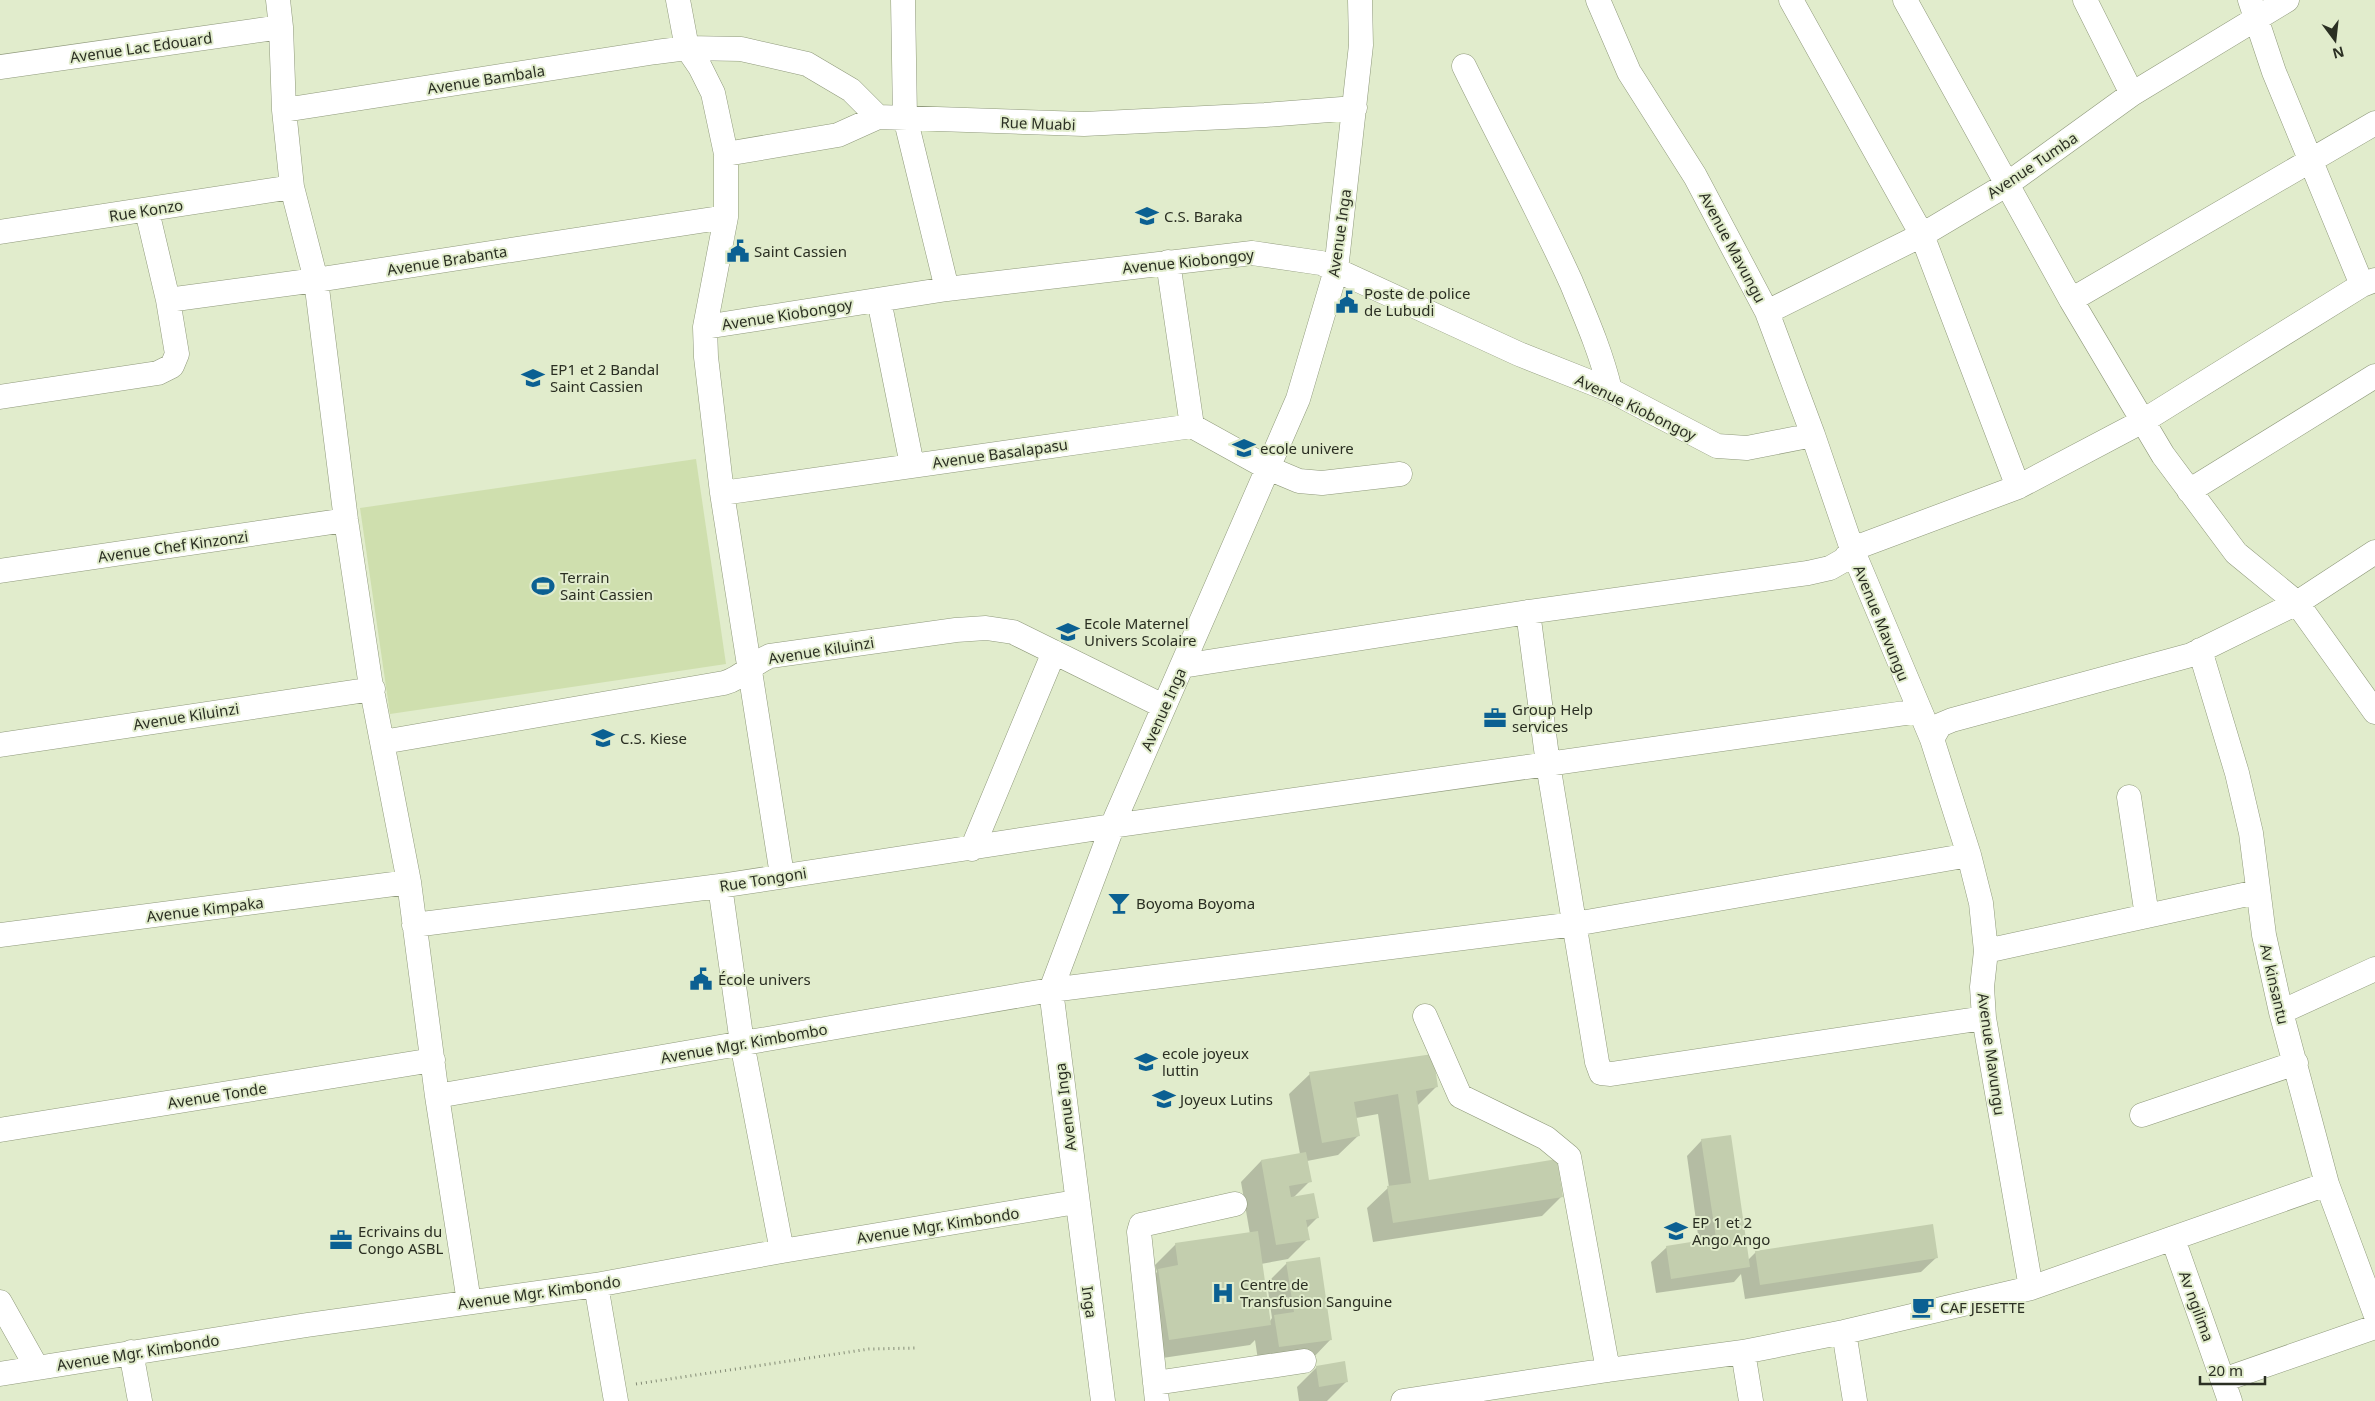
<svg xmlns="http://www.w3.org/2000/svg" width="2375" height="1401" viewBox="0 0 2375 1401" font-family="'Noto Sans',sans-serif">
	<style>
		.green { fill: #cfdfae }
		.shadow { fill: #0003 }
		.building { fill: #c3ceae }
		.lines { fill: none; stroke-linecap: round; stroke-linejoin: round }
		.minor-casing { stroke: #8f997b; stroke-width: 25 }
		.path { stroke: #838a75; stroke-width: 3; stroke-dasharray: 1 4; stroke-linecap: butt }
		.minor { stroke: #fff; stroke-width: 24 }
		.labels { text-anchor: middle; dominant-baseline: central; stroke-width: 4; stroke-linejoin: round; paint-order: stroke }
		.street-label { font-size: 15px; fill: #2b2f23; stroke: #e1eccc }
		.poi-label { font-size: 15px; fill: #2b2f23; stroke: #e1eccc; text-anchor: start }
	</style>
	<rect width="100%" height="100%" fill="#e1eccc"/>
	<!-- green -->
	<path class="green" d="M 696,459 L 726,664 L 390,714 L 360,508 Z"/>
	<!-- shadow -->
	<path class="shadow" d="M 1310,1074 L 1437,1086 L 1417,1106 L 1428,1181 L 1562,1196 L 1542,1216 L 1373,1242 L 1367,1208 L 1389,1187 L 1378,1114 L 1356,1118 L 1359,1135 L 1338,1155 L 1307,1161 L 1310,1181 L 1293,1198 L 1317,1218 L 1306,1229 L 1308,1239 L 1288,1259 L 1261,1264 L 1270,1321 L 1272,1318 L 1267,1283 L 1287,1263 L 1331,1339 L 1311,1360 L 1259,1367 L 1255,1340 L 1250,1345 L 1149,1360 L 1138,1290 L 1157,1272 L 1155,1265 L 1176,1244 L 1250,1234 L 1241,1182 L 1261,1161 L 1300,1154 L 1289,1094 Z
		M 1702,1140 L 1748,1260 L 1756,1252 L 1937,1257 L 1921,1272 L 1745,1299 L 1741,1274 L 1734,1282 L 1656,1293 L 1651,1262 L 1667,1247 L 1699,1242 L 1687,1156 Z
		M 1317,1367 L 1347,1381 L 1327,1401 L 1299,1401 L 1297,1387 Z"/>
	<!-- building -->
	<path class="building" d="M 1433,1054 L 1438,1087 L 1416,1091 L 1429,1180 L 1557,1159 L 1563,1197 L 1393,1223 L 1387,1186 L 1411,1183 L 1398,1094 L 1354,1102 L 1360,1136 L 1322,1143 L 1309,1072 Z
		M 1731,1135 L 1750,1267 L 1671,1279 L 1666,1246 L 1716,1238 L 1701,1139 Z
		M 1306,1152 L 1312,1182 L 1289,1186 L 1291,1197 L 1314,1193 L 1319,1218 L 1306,1220 L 1310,1240 L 1276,1245 L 1261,1160 Z
		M 1933,1224 L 1938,1258 L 1760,1285 L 1755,1251 Z
		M 1258,1231 L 1271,1325 L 1169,1340 L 1158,1269 L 1178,1265 L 1175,1243 Z
		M 1320,1257 L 1332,1340 L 1279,1347 L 1274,1315 L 1294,1312 L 1286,1262 Z
		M 1345,1361 L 1348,1382 L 1319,1387 L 1316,1366 Z"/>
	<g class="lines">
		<defs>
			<path id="minor" d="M 278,0 L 281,27 L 284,110 L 292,187 L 316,280 L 346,520 L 370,680 L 409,882 L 437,1096 L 469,1302
				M 678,0 L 687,48 L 700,67 L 713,93 L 726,154 L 726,217 L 705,327 L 706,357 L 722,493 L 782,875
				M 903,0 L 905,117 L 947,289
				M 1598,0 L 1629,72 L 1695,176 L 1767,312 L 1813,435 L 1852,549 L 1932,739 L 1969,855 L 1981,903 L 1986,951 L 1982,987 L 1984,1018 L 2031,1288
				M 1791,0 L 1922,235 L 2018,487
				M 1905,0 L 2071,300 L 2163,455 L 2236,553 L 2297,603 L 2375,712
				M 2085,0 L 2132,94
				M 2250,0 L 2274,72 L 2362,285
				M 1464,66 C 1499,138 1538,209 1571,282 C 1586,318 1601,352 1610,390
				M 0,67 L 281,27
				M 284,110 L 656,52 L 687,48 L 741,49 L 807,64 L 851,90 L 878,117
				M 726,154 L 838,135 L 878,117 L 1084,124 L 1265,115 L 1355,108
				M 0,232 L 292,187
				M 1168,262 L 1192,426
				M 168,300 L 316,280 L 726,217
				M 879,300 L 912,465
				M 2071,300 L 2375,123
				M 1767,312 L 1922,235 L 2006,185 L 2132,94 L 2287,0
				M 705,327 L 947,289 L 1252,253 L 1321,263 L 1519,354 L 1610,390 L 1717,446 L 1747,448 L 1813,435
				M 0,397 L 158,373 L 172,366 L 177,354 L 168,300 L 147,211
				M 2189,491 L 2375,376
				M 722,493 L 1192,426 L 1268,468 L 1299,481 L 1322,483 L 1400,474
				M 0,571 L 346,520
				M 1528,612 L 1548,764 L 1597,1062 L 1601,1073 L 1611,1074 L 1984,1018
				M 2200,650 L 2237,773 L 2251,833 L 2264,935 L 2281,1012 L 2327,1184 L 2375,1313
				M 1182,666 L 1528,612 L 1808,573 L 1830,568 L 1844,560 L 1852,549 L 2018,487 L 2143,421 L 2362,285 L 2375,280
				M 1932,739 L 1940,725 L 1952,720 L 2191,655 L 2297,603 L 2375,552
				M 383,742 L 724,683 C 743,678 752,663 770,656 L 956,630 L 986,628 L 1013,632 L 1163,706
				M 0,745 L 373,689
				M 2129,797 L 2147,916
				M 972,849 L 1054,652
				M 720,886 L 742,1043 L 782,1251
				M 414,925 L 720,886 L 1112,826 L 1919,711
				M 0,935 L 409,882
				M 1986,951 L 2257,892
				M 2281,1012 L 2375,969
				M 1425,1016 L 1460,1096 L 1546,1138 L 1569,1157 L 1608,1370
				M 437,1096 L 1051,990 L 1575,924 L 1969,855
				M 2142,1115 L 2296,1063
				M 0,1130 L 433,1060
				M 2173,1239 L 2230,1401
				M 596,1285 L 616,1401
				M 0,1302 L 37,1368
				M 1844,1332 L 1855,1401
				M 131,1352 L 140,1401
				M 1743,1352 L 1844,1332 L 2031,1288 L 2327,1184
				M 0,1374 L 307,1325 L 596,1285 L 782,1251 L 1076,1202
				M 2223,1380 L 2375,1327
				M 1155,1383 L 1304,1361
				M 1103,1401 L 1051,990 L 1116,817 L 1298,399 L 1336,270 L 1361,45 L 1360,0
				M 1157,1401 L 1139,1232 L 1141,1225 L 1235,1204
				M 1403,1401 L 1608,1370 L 1743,1352 L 1751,1401"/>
		</defs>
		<!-- minor casing -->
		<use href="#minor" class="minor-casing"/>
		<!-- path -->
		<path class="path" d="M 636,1384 L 869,1349 L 917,1348"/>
		<!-- minor -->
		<use href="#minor" class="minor"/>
	</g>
	<!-- icons -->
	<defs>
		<symbol id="school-bare" viewBox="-9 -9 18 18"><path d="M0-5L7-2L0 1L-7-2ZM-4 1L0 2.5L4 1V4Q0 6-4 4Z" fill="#0b6092" stroke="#e1eccc" stroke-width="2.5" paint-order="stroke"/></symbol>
		<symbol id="civic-bare" viewBox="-9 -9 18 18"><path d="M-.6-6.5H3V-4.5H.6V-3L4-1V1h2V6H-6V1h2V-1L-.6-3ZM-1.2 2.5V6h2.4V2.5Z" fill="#0b6092" stroke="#e1eccc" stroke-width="2.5" paint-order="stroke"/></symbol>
		<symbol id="university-bare" viewBox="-9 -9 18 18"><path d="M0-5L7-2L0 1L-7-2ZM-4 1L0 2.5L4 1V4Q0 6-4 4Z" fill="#0b6092" stroke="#e1eccc" stroke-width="2.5" paint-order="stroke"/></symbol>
		<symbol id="stadium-bare" viewBox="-9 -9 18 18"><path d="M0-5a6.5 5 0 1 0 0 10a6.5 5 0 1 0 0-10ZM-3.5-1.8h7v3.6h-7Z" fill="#0b6092" stroke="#e1eccc" stroke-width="2.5" paint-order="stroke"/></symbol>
		<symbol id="office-bare" viewBox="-9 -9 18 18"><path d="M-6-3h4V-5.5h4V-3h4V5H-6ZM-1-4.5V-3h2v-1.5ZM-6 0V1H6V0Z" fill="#0b6092" stroke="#e1eccc" stroke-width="2.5" paint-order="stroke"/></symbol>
		<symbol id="bar-bare" viewBox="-9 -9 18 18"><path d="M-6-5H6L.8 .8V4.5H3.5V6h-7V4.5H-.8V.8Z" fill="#0b6092" stroke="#e1eccc" stroke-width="2.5" paint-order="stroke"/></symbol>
		<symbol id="hospital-bare" viewBox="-9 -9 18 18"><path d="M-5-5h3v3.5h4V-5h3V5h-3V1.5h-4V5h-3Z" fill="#0b6092" stroke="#e1eccc" stroke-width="2.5" paint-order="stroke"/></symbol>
		<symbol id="cafe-bare" viewBox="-9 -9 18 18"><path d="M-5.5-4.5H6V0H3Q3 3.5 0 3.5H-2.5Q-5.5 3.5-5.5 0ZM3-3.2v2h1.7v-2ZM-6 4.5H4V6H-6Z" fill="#0b6092" stroke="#e1eccc" stroke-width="2.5" paint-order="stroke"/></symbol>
	</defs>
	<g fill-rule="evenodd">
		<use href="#school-bare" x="1131" y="200" width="32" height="32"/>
		<use href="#civic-bare" x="722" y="235" width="32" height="32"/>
		<use href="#civic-bare" x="1331" y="286" width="32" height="32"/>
		<use href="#school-bare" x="517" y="362" width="32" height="32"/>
		<use href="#university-bare" x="1228" y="432" width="32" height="32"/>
		<use href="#stadium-bare" x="527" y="570" width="32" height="32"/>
		<use href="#school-bare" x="1052" y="616" width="32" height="32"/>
		<use href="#office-bare" x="1479" y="702" width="32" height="32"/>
		<use href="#school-bare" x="587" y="722" width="32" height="32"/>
		<use href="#bar-bare" x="1103" y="887" width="32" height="32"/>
		<use href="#civic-bare" x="685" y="963" width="32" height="32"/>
		<use href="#university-bare" x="1130" y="1046" width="32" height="32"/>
		<use href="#school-bare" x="1148" y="1083" width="32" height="32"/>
		<use href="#school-bare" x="1660" y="1215" width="32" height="32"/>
		<use href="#office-bare" x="325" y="1224" width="32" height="32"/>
		<use href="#hospital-bare" x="1207" y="1277" width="32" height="32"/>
		<use href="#cafe-bare" x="1907" y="1291" width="32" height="32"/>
	</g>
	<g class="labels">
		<!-- street labels -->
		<g class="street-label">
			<text transform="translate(141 47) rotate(-8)">Avenue Lac Edouard</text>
			<text transform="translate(486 79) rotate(-9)">Avenue Bambala</text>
			<text transform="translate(1038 123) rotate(2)">Rue Muabi</text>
			<text transform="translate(2032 165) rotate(-34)">Avenue Tumba</text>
			<text transform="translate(146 210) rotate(-9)">Rue Konzo</text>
			<text transform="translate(1339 233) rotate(-82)">Avenue Inga</text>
			<text transform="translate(1733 247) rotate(62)">Avenue Mavungu</text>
			<text transform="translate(447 260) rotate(-9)">Avenue Brabanta</text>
			<text transform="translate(1188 261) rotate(-6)">Avenue Kiobongoy</text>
			<text transform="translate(787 314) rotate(-9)">Avenue Kiobongoy</text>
			<text transform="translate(1636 407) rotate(26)">Avenue Kiobongoy</text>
			<text transform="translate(1000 453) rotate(-8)">Avenue Basalapasu</text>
			<text transform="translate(173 546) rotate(-8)">Avenue Chef Kinzonzi</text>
			<text transform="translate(1882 623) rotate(68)">Avenue Mavungu</text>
			<text transform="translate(821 650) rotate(-9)">Avenue Kiluinzi</text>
			<text transform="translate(1163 709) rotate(-66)">Avenue Inga</text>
			<text transform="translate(186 716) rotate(-9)">Avenue Kiluinzi</text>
			<text transform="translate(763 879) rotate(-9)">Rue Tongoni</text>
			<text transform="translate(205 909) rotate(-7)">Avenue Kimpaka</text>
			<text transform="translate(2275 984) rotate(77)">Av kinsantu</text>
			<text transform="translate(744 1043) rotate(-10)">Avenue Mgr. Kimbombo</text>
			<text transform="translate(1992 1054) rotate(82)">Avenue Mavungu</text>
			<text transform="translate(217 1095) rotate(-9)">Avenue Tonde</text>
			<text transform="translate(1065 1107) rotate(-97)">Avenue Inga</text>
			<text transform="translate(938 1225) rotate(-9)">Avenue Mgr. Kimbondo</text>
			<text transform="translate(539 1292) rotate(-8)">Avenue Mgr. Kimbondo</text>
			<text transform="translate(1090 1302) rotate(82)">Inga</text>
			<text transform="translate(2197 1306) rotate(70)">Av ngilima</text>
			<text transform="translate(138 1352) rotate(-9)">Avenue Mgr. Kimbondo</text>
		</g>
		<!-- poi labels -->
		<g class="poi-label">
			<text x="1164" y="216">C.S. Baraka</text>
			<text x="754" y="251">Saint Cassien</text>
			<text x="1364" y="293">Poste de police<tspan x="1364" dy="17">de Lubudi</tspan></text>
			<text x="550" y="369">EP1 et 2 Bandal<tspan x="550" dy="17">Saint Cassien</tspan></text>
			<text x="1260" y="448">ecole univere</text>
			<text x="560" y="577">Terrain<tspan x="560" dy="17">Saint Cassien</tspan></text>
			<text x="1084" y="623">Ecole Maternel<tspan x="1084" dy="17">Univers Scolaire</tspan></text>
			<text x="1512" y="709">Group Help<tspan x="1512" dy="17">services</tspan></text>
			<text x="620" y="738">C.S. Kiese</text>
			<text x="1136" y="903">Boyoma Boyoma</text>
			<text x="718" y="979">École univers</text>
			<text x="1162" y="1053">ecole joyeux<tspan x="1162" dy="17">luttin</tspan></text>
			<text x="1180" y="1099">Joyeux Lutins</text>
			<text x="1692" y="1222">EP 1 et 2<tspan x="1692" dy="17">Ango Ango</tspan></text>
			<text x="358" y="1231">Ecrivains du<tspan x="358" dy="17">Congo ASBL</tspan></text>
			<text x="1240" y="1284">Centre de<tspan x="1240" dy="17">Transfusion Sanguine</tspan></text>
			<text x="1940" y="1307">CAF JESETTE</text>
		</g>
	</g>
	<!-- north arrow -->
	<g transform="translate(2335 40) rotate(165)" stroke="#e1eccc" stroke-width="4" paint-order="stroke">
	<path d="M0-4L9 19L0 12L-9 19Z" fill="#2b2f23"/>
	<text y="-8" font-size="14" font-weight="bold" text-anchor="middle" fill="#2b2f23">N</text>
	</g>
	<!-- scale -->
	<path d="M2200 1376v8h65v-8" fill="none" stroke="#2b2f23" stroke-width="2.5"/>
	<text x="2208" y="1376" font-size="15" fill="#2b2f23" stroke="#e1eccc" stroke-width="4" paint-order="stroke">20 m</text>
</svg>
